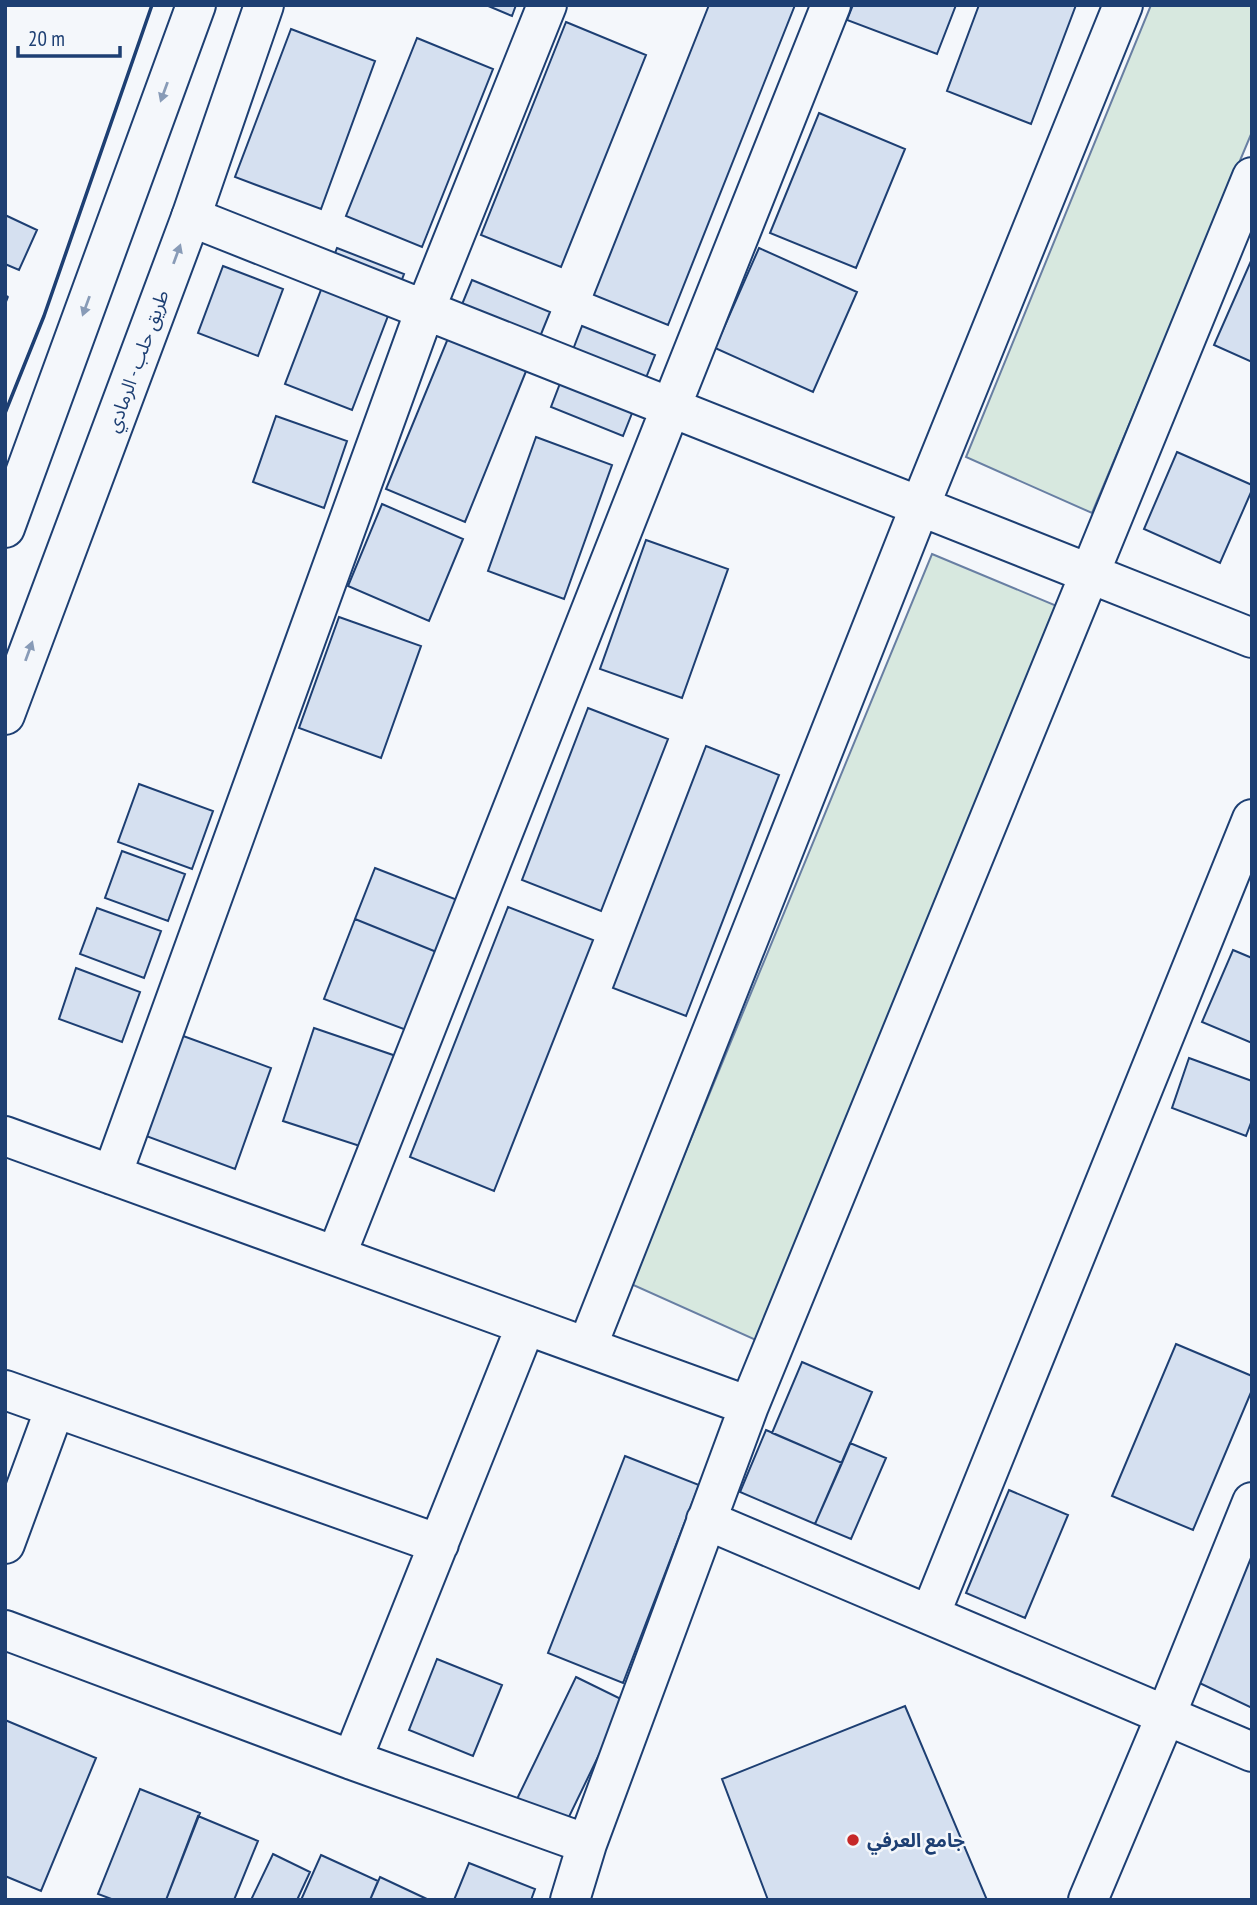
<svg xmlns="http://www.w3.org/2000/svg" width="1257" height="1905" viewBox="0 0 1257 1905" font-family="'PT Sans Narrow','Noto Sans Arabic',sans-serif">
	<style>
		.green { fill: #d7e8df; stroke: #687fa3; stroke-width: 2 }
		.building { fill: #d5e0f0; stroke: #1d3f73; stroke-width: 2 }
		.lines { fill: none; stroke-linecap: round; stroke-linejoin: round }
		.minor-casing { stroke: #1d3f73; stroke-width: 42 }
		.highway-casing { stroke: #1d3f73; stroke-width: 42 }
		.minor { stroke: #f4f7fb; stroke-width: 38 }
		.highway { stroke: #f4f7fb; stroke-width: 38 }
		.wall { stroke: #1d3f73; stroke-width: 3.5 }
		.oneway { fill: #889bb7 }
		.poi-dot { fill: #c62828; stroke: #f4f7fb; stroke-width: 2.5 }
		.labels { text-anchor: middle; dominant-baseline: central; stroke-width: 5; stroke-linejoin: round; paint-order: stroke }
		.street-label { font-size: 19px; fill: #1d3f73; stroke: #f4f7fb }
		.poi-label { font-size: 19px; font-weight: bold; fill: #1d3f73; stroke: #f4f7fb; text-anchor: start }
	</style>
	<rect width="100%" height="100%" fill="#f4f7fb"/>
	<!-- green -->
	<path class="green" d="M 1151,5 L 1252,5 L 1252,132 L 1092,513 L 966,457 Z
		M 932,554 L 1064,609 L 758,1341 L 631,1284 Z"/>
	<!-- building -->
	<path class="building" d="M 486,5 L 516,5 L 512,16 Z
		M 709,5 L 795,5 L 668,325 L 594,295 Z
		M 853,5 L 956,5 L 937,54 L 847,20 Z
		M 979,5 L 1076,5 L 1031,124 L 947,91 Z
		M 566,22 L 646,55 L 561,267 L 481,235 Z
		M 291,29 L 375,61 L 321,209 L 235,177 Z
		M 417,38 L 493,69 L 422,247 L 346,216 Z
		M 819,113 L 905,149 L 856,268 L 770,233 Z
		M 5,215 L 37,230 L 19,270 L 5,264 Z
		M 337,248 L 404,274 L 352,410 L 285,384 Z
		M 759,248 L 857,292 L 813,392 L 715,348 Z
		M 1251,261 L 1252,262 L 1252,362 L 1214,345 Z
		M 223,266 L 283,289 L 258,356 L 198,333 Z
		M 472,280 L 550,312 L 465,522 L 386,489 Z
		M 582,326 L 655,355 L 623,436 L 551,407 Z
		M 276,416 L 347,441 L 324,508 L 253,482 Z
		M 536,437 L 612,465 L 564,599 L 488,571 Z
		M 1177,452 L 1252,485 L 1252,490 L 1220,563 L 1144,529 Z
		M 382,504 L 463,539 L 429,621 L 348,586 Z
		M 646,540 L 728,569 L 682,698 L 600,669 Z
		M 339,617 L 421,646 L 381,758 L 299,728 Z
		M 588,708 L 668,739 L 601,911 L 522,880 Z
		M 706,746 L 779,775 L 686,1016 L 613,988 Z
		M 139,784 L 213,811 L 192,869 L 118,842 Z
		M 122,851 L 185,874 L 168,921 L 105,898 Z
		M 375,868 L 460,901 L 439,953 L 355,919 Z
		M 508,907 L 593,940 L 494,1191 L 410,1157 Z
		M 97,908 L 161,931 L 144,978 L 80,954 Z
		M 355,919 L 439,953 L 409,1031 L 324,999 Z
		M 1233,950 L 1252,958 L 1252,1043 L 1202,1022 Z
		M 76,968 L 140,992 L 122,1042 L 59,1019 Z
		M 314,1028 L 396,1056 L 366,1148 L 283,1121 Z
		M 175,1033 L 271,1068 L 235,1169 L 138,1133 Z
		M 1189,1058 L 1252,1081 L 1252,1120 L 1246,1136 L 1172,1108 Z
		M 1176,1344 L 1252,1376 L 1252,1390 L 1193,1530 L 1112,1496 Z
		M 802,1362 L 872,1392 L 842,1463 L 772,1433 Z
		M 766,1430 L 842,1463 L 815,1524 L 740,1492 Z
		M 850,1443 L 886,1458 L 851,1539 L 815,1524 Z
		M 625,1456 L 699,1485 L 623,1683 L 548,1653 Z
		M 1009,1490 L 1068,1515 L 1025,1618 L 966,1593 Z
		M 1252,1542 L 1252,1708 L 1189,1678 Z
		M 437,1659 L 502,1685 L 473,1756 L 409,1730 Z
		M 576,1677 L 625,1701 L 566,1823 L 517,1799 Z
		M 905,1706 L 987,1900 L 768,1900 L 722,1779 Z
		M 5,1720 L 96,1758 L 41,1891 L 5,1876 Z
		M 140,1789 L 200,1813 L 166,1900 L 114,1900 L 98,1894 Z
		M 198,1816 L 258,1841 L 234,1900 L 166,1900 Z
		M 273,1854 L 310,1872 L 297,1900 L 251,1900 Z
		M 321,1855 L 378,1881 L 370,1900 L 301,1900 Z
		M 469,1863 L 535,1889 L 531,1900 L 454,1900 Z
		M 380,1877 L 429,1900 L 370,1900 Z"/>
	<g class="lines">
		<defs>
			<path id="minor" d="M 191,217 L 1252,638
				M 5,1136 L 749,1406
				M 112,1175 L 425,310 L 547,5
				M 336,1256 L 671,407 L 831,5
				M 587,1347 L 920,506 L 1123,5
				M 5,1390 L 439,1544
				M 706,1520 L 1252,1752
				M 5,1544 L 55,1408
				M 930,1615 L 1252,819
				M 5,1630 L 352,1760 L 587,1844
				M 352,1760 L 526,1325
				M 570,1900 L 587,1844 L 749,1406 L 1252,177
				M 1088,1900 L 1166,1715 L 1252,1502"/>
			<path id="highway" d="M 5,528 L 196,5
				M 5,715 L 191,217 L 264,5"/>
		</defs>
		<!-- minor casing -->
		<use href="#minor" class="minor-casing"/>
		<!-- highway casing -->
		<use href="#highway" class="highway-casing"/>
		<!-- minor -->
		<use href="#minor" class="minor"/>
		<!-- highway -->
		<use href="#highway" class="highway"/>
		<!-- wall -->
		<path class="wall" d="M 5,302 L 7,297
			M 5,413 L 44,316 L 152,5"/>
	</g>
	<!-- one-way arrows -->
	<defs><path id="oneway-solid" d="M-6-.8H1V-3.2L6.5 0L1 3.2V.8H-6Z" transform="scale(1.75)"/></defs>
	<g class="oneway">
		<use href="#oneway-solid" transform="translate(164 92) rotate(110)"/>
		<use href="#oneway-solid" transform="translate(177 254) rotate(-70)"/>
		<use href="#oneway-solid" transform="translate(86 306) rotate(110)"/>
		<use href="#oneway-solid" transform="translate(29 651) rotate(-70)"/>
	</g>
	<!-- markers -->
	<circle class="poi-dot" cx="853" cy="1840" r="7"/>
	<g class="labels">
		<!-- street labels -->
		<g class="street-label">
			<text transform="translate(137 361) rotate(-70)">طريق حلب - الرمادي</text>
		</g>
		<!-- poi labels -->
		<g class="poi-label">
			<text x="867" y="1840">جامع العرفي</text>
		</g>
	</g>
	<!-- border -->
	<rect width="1257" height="1905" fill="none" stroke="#1d3f73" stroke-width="14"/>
	<!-- scale -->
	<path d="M18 46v10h102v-10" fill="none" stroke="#1d3f73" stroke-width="3.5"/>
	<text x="28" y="46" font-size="21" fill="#1d3f73" stroke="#f4f7fb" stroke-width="5" paint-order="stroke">20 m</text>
</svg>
